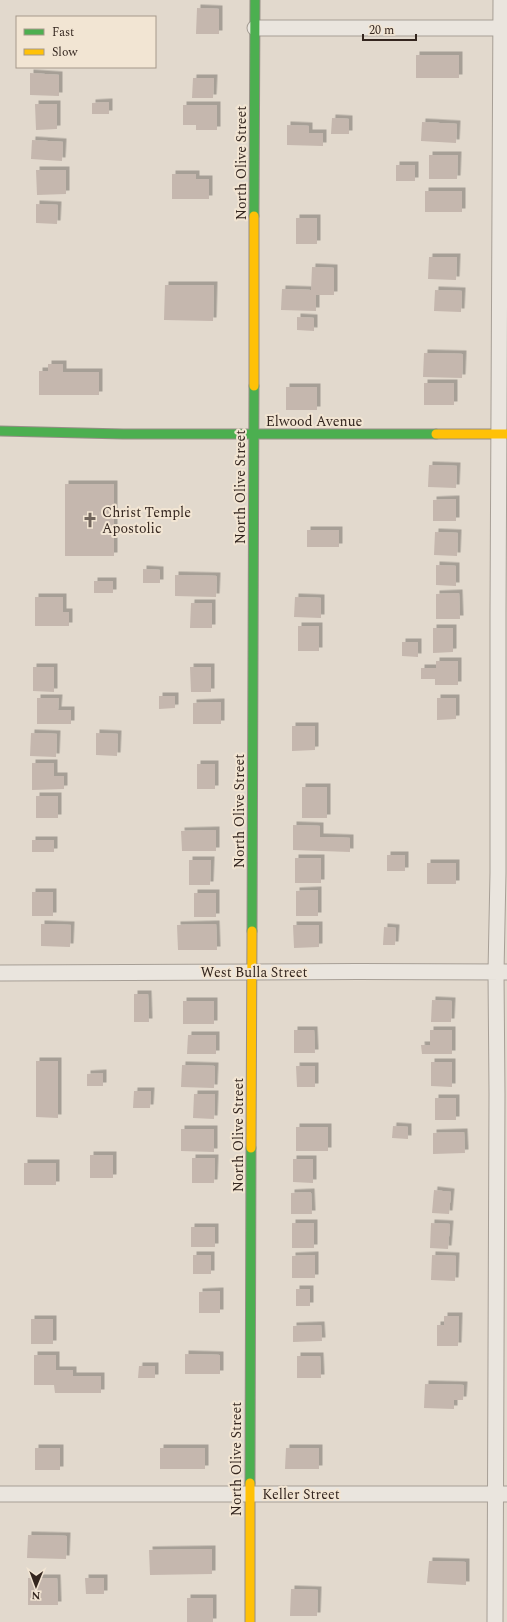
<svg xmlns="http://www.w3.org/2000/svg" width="507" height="1622" viewBox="0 0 507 1622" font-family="Spectral,serif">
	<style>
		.building { fill: #c5b7ae; filter: url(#shadow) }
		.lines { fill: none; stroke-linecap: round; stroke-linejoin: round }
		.street-casing { stroke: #a79f96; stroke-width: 17 }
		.fast-casing { stroke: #968e86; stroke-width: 11 }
		.slow-casing { stroke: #968e86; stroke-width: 11 }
		.street { stroke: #eae5de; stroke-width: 15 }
		.fast { stroke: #4caf50; stroke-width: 9 }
		.slow { stroke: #ffc107; stroke-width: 9 }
		.labels { text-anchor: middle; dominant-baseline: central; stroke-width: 4; stroke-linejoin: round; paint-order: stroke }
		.street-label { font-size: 14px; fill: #34261f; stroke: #f2e5d3 }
		.poi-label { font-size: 14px; fill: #34261f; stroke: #f2e5d3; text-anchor: start }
	</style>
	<defs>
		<filter id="shadow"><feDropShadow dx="3.5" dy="-3.5" stdDeviation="0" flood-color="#0004"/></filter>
	</defs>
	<rect width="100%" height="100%" fill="#e2d9cd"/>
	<!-- building -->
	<path class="building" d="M 197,8 L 219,9 L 219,34 L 196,34 Z
		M 416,55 L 459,55 L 459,78 L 416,78 Z
		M 30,73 L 59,75 L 59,96 L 30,95 Z
		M 193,78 L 214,78 L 213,98 L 192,98 Z
		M 109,102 L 109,114 L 92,114 L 92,103 Z
		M 35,104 L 57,104 L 57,129 L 36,130 Z
		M 183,105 L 217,105 L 217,130 L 196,130 L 196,125 L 183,125 Z
		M 332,118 L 349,119 L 349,134 L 331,134 Z
		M 422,122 L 457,124 L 456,143 L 421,141 Z
		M 287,125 L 309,126 L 309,133 L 323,133 L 323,146 L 287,145 Z
		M 32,140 L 63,142 L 62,161 L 31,159 Z
		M 429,155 L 458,155 L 457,179 L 429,179 Z
		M 396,165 L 415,165 L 415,181 L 396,181 Z
		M 36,170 L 66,170 L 66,194 L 37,195 Z
		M 172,174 L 196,174 L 196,179 L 209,179 L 209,199 L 172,199 Z
		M 425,191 L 462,191 L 462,212 L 425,212 Z
		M 36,204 L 58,205 L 57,224 L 36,223 Z
		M 296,218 L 317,218 L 317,244 L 296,244 Z
		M 429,257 L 457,257 L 456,280 L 428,279 Z
		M 312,267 L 334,268 L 334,295 L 316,295 L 316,311 L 281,310 L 282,289 L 311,290 Z
		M 165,285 L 214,285 L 213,321 L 164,320 Z
		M 435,290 L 462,291 L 461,312 L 434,311 Z
		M 297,317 L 314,318 L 314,331 L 297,330 Z
		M 424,353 L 463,354 L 462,378 L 423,377 Z
		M 48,364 L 63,364 L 63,372 L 99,372 L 99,395 L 39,395 L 39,371 L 48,371 Z
		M 424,383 L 454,383 L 454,405 L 424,405 Z
		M 286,387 L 317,387 L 317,410 L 286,410 Z
		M 429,465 L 457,466 L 456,488 L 428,487 Z
		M 65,484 L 114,484 L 114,556 L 65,556 Z
		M 456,499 L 456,521 L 433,521 L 433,500 Z
		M 307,530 L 339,530 L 339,547 L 307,547 Z
		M 435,532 L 458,533 L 457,556 L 434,555 Z
		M 436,565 L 456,566 L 456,586 L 436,585 Z
		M 143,569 L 160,570 L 160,583 L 143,583 Z
		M 175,575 L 217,576 L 216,597 L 175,596 Z
		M 94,581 L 113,581 L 113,593 L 94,593 Z
		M 459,593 L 460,619 L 436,619 L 436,594 Z
		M 35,597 L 63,597 L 63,612 L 69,612 L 69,626 L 35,626 Z
		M 295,597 L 321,598 L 321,618 L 294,617 Z
		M 191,603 L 212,603 L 212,628 L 190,628 Z
		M 298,626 L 319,626 L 319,651 L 298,651 Z
		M 433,628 L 453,628 L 453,652 L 433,653 Z
		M 402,642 L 418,642 L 418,657 L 402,656 Z
		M 436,661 L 458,661 L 458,685 L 435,685 L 435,679 L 421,679 L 421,668 L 436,668 Z
		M 33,667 L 54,667 L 54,692 L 33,691 Z
		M 190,667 L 211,667 L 211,692 L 191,692 Z
		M 159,696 L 175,696 L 175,708 L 159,709 Z
		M 37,698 L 59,698 L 58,710 L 71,710 L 71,724 L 37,724 Z
		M 437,698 L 456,698 L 456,719 L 437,720 Z
		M 221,702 L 221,724 L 193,724 L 193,703 Z
		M 292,726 L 315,726 L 315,750 L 292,751 Z
		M 31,733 L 57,734 L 56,757 L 30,756 Z
		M 96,733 L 118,734 L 117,756 L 96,755 Z
		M 32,763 L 54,763 L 54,776 L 64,776 L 64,789 L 32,790 Z
		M 197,764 L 215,764 L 215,789 L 197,789 Z
		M 302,787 L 327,787 L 327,818 L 302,818 Z
		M 36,796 L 58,796 L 58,818 L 36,818 Z
		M 293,825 L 320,826 L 320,837 L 350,838 L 350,852 L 293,850 Z
		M 216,830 L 216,851 L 182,851 L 181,831 Z
		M 32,840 L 54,840 L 54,852 L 32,852 Z
		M 387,855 L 405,855 L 405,871 L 387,871 Z
		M 295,858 L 321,858 L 321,883 L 295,883 Z
		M 189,860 L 211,860 L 210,885 L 189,885 Z
		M 427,863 L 456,863 L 456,884 L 427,884 Z
		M 318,890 L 318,916 L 296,916 L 296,891 Z
		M 32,892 L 53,892 L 53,916 L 32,916 Z
		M 194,893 L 216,893 L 216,917 L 194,917 Z
		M 41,924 L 71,925 L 70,947 L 41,946 Z
		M 216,924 L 217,950 L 178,950 L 177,925 Z
		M 293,925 L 319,925 L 319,947 L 294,948 Z
		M 384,927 L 396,928 L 395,945 L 383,945 Z
		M 134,994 L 148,994 L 149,1022 L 134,1022 Z
		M 432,1000 L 452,1001 L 451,1022 L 431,1022 Z
		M 183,1001 L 214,1001 L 214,1024 L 183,1024 Z
		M 294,1030 L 314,1030 L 315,1053 L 294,1053 Z
		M 430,1030 L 452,1030 L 452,1054 L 422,1054 L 421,1045 L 430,1045 Z
		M 188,1035 L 216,1035 L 216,1054 L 187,1054 Z
		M 36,1061 L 58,1061 L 58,1118 L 36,1117 Z
		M 431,1062 L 452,1062 L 452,1087 L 431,1086 Z
		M 182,1065 L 215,1066 L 214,1088 L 181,1087 Z
		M 296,1066 L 315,1066 L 315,1087 L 297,1087 Z
		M 103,1073 L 103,1086 L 87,1086 L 87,1074 Z
		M 134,1091 L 151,1091 L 150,1108 L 133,1108 Z
		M 194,1094 L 215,1094 L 214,1119 L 193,1118 Z
		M 435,1098 L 456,1098 L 456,1120 L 435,1120 Z
		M 393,1126 L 408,1127 L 408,1139 L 392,1138 Z
		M 296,1127 L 328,1127 L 328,1151 L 296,1151 Z
		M 181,1129 L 214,1129 L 214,1152 L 181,1151 Z
		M 464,1132 L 465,1153 L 433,1154 L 433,1133 Z
		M 90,1155 L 113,1155 L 113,1178 L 90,1178 Z
		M 192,1158 L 215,1158 L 214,1183 L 192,1183 Z
		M 293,1159 L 313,1159 L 313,1183 L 293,1182 Z
		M 24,1163 L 56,1163 L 56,1185 L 24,1185 Z
		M 434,1190 L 451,1192 L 449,1214 L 432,1213 Z
		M 311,1192 L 312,1214 L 291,1214 L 291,1193 Z
		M 292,1223 L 314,1223 L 314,1248 L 292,1248 Z
		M 431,1223 L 450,1224 L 448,1249 L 430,1248 Z
		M 191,1227 L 215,1227 L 215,1247 L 191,1247 Z
		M 193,1255 L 211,1255 L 211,1274 L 193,1274 Z
		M 315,1255 L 315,1278 L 292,1278 L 292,1256 Z
		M 432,1255 L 456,1256 L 455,1281 L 431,1280 Z
		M 296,1289 L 310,1289 L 310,1306 L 296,1306 Z
		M 220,1291 L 220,1313 L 199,1313 L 199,1292 Z
		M 444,1316 L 459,1316 L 458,1346 L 437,1346 L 437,1325 L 444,1325 Z
		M 31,1319 L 53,1319 L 53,1344 L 31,1344 Z
		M 321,1325 L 322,1341 L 293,1342 L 293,1326 Z
		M 185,1354 L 220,1355 L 220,1374 L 185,1374 Z
		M 34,1355 L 56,1355 L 56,1370 L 73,1370 L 73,1376 L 101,1376 L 101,1393 L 55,1393 L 54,1385 L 34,1385 Z
		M 297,1356 L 320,1356 L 321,1378 L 297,1378 Z
		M 139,1366 L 155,1366 L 155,1378 L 138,1378 Z
		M 425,1384 L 464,1385 L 463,1400 L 454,1400 L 454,1409 L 424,1408 Z
		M 35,1448 L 60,1448 L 60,1470 L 35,1470 Z
		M 160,1448 L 205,1448 L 205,1469 L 160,1469 Z
		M 286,1448 L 319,1448 L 319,1469 L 285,1469 Z
		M 28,1535 L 67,1536 L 66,1559 L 27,1558 Z
		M 212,1549 L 212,1574 L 150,1575 L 149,1550 Z
		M 429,1561 L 466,1562 L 466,1585 L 427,1583 Z
		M 28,1578 L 57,1578 L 58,1605 L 28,1605 Z
		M 85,1578 L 104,1578 L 104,1594 L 86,1594 Z
		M 291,1589 L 318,1590 L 317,1616 L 290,1616 Z
		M 187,1598 L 213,1598 L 213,1622 L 187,1622 Z"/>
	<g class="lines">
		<defs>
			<path id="street" d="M 255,28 L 507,28
				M 0,973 C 169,972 338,971 507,972
				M 0,1494 L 507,1494
				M 495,1622 L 497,1094 L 496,972 L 498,873 L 498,613 L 501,0"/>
			<path id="fast" d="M 254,216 L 255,0
				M 0,431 L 123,434 L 436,434
				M 252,931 L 254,386
				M 250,1483 L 251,1148"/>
			<path id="slow" d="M 254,386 L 254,216
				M 436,434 L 507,434
				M 251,1148 L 252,931
				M 250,1622 L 250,1483"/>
		</defs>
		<!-- street casing -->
		<use href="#street" class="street-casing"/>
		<!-- fast casing -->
		<use href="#fast" class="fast-casing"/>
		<!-- slow casing -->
		<use href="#slow" class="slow-casing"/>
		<!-- street -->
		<use href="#street" class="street"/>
		<!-- fast -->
		<use href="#fast" class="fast"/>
		<!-- slow -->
		<use href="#slow" class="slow"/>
	</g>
	<!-- icons -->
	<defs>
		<symbol id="church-bare" viewBox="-9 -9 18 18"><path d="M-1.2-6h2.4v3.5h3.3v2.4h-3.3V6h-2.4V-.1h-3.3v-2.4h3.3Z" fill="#71655c" stroke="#f2e5d3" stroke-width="2.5" paint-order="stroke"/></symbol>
	</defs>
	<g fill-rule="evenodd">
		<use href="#church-bare" x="79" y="509" width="22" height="22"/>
	</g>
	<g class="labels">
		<!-- street labels -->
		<g class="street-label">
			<text transform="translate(241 163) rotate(-90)">North Olive Street</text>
			<text x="314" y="421">Elwood Avenue</text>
			<text transform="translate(240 487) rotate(-90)">North Olive Street</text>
			<text transform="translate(239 811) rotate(-90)">North Olive Street</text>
			<text x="254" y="972">West Bulla Street</text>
			<text transform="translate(238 1135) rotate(-90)">North Olive Street</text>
			<text transform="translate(236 1459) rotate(-90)">North Olive Street</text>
			<text x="301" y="1494">Keller Street</text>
		</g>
		<!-- poi labels -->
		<g class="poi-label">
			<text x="102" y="512">Christ Temple<tspan x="102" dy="16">Apostolic</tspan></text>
		</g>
	</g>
	<!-- legend -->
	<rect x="16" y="16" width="140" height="52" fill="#f2e5d3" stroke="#a6998b"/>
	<rect x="24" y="29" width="20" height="6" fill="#4caf50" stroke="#a6998b"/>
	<text x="52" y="36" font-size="12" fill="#34261f">Fast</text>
	<rect x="24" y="49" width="20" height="6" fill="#ffc107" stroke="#a6998b"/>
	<text x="52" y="56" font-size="12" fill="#34261f">Slow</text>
	<!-- north arrow -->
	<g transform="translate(36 1586) rotate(181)" stroke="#f2e5d3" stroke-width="3" paint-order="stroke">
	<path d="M0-3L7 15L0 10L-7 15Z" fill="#34261f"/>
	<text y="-6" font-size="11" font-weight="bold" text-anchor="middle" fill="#34261f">N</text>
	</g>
	<!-- scale -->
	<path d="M363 34v6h53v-6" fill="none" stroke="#34261f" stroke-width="2"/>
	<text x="369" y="34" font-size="12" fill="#34261f" stroke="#f2e5d3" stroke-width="3" paint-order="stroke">20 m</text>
</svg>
